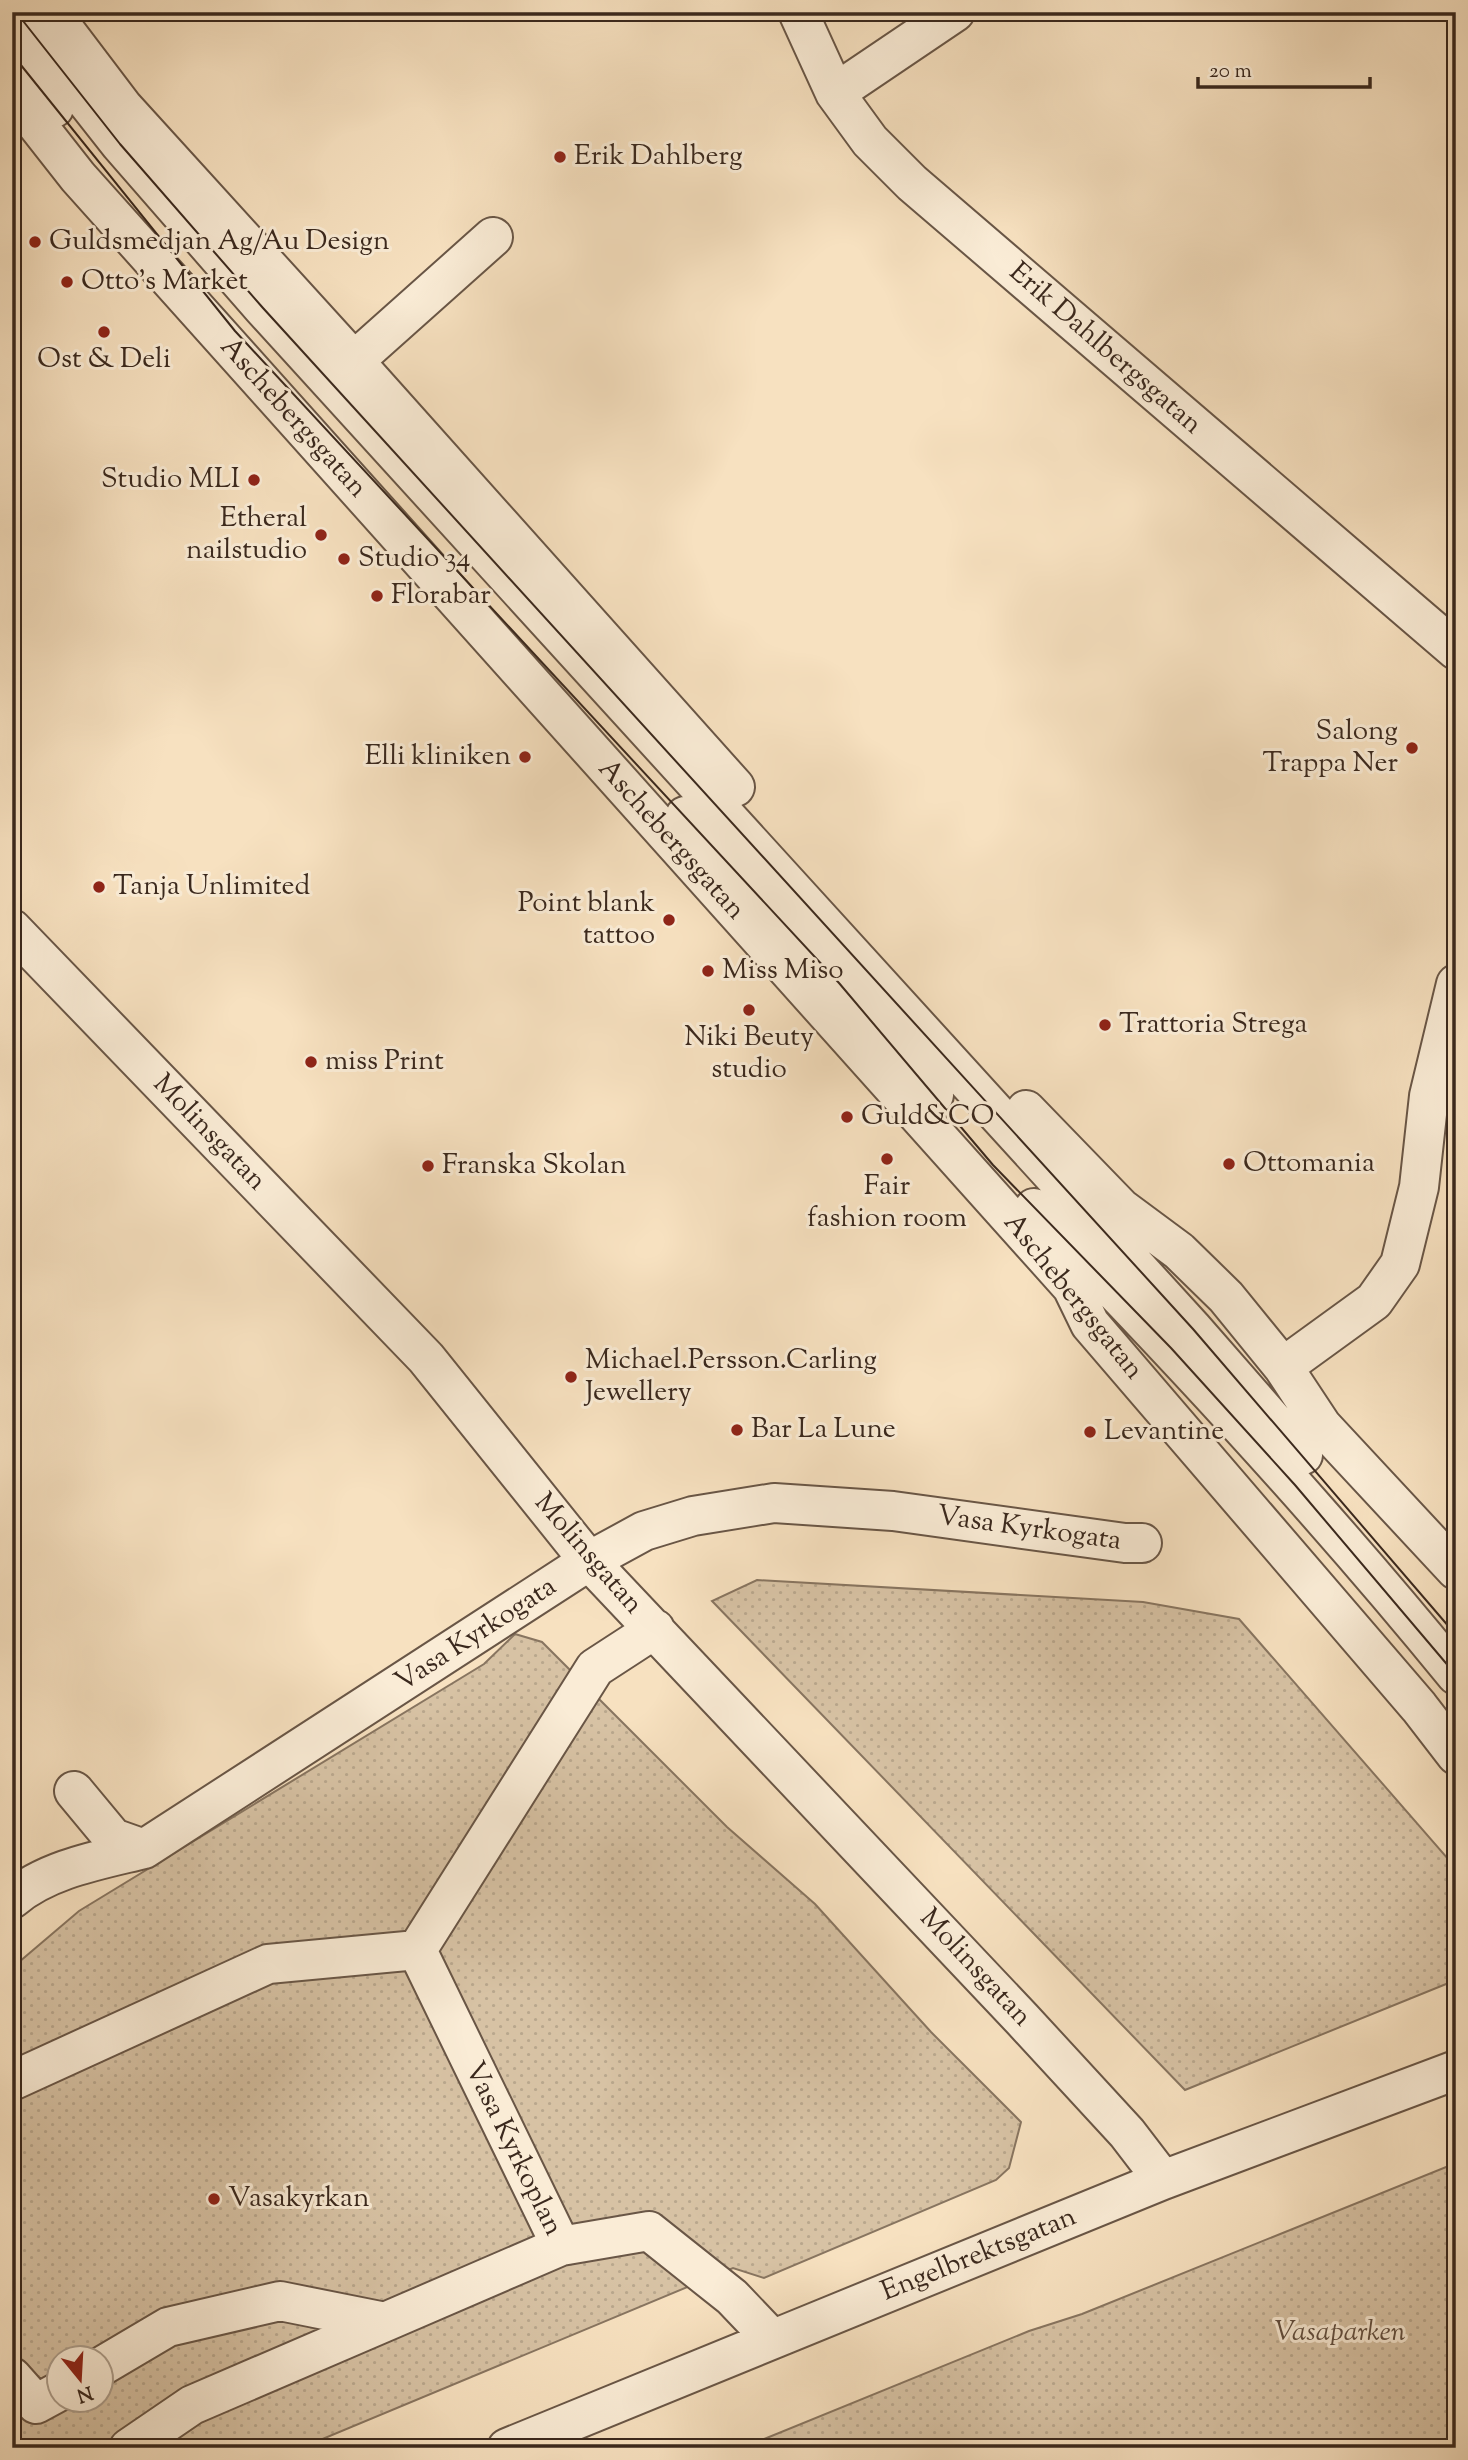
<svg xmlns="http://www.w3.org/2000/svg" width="1468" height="2460" viewBox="0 0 1468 2460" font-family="'Sorts Mill Goudy',serif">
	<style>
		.grass { fill: url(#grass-dots); stroke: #887560; stroke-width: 2; fill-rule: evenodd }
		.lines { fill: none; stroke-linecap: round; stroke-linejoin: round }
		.minor-casing { stroke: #695646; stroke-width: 42 }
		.minor { stroke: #faecd6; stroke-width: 38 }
		.tram { stroke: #3a281d; stroke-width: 2 }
		.poi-dot { fill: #8f2418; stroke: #faecd6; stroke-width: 2.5 }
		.labels { text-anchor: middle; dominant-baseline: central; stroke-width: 6; stroke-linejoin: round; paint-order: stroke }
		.poi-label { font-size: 28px; fill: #3a281d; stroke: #faecd6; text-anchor: start }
		.street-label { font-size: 28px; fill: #3a281d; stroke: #faecd6 }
		.park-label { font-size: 28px; font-style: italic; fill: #614e3f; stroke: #faecd6 }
	</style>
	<defs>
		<pattern id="grass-dots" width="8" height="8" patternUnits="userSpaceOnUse" patternTransform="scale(1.75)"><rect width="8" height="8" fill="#d7c2a4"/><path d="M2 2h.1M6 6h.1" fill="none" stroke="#b9a78d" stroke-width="1.8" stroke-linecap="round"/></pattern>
	</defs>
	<rect width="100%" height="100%" fill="#f7e1c0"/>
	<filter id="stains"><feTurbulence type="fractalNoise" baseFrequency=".00286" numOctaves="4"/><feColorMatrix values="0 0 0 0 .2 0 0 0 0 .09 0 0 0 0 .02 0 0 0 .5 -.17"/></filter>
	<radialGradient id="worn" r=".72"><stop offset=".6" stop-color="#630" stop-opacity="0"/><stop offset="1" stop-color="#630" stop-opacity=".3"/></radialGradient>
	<!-- grass -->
	<path class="grass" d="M 757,1580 L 1143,1602 L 1239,1619 L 1456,1868 L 1456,1980 L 1185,2090 L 712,1601 Z
		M 515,1634 L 542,1642 L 727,1827 L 815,1904 L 931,2032 L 1021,2122 L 1009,2168 L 996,2180 L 764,2278 L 733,2268 L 301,2448 L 12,2448 L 12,1968 L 79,1911 L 484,1664 ZM 60,2358 L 102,2358 L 102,2400 L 60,2400 Z
		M 1456,2163 L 1456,2448 L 742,2448 L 1029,2331 L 1082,2314 Z"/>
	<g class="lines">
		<defs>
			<path id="minor" d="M 16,12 L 120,144 L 263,308 L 1193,1329 L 1303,1455
				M 51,12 L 123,107 L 354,361 L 735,787
				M 798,12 L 835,93 L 870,141 L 912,183 L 1456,650
				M 12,54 L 54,108
				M 12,93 L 78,177 L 1072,1287 L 1090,1324 L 1419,1707 L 1456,1755
				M 835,93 L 955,12
				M 354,361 L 493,237
				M 685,816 L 839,983 L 934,1095
				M 12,929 L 426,1358 L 589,1561 L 1022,2019 L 1127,2133 L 1163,2180
				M 1026,1110 L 1121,1208 L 1179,1251 L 1226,1297 L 1283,1367 L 1322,1426 L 1456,1570
				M 1034,1208 C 1181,1358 1323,1512 1456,1675
				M 1283,1367 L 1374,1301 L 1400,1264 L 1419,1187 L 1429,1096 L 1456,984
				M 74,1791 L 113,1838 L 144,1849
				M 12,1899 C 47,1869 99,1860 144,1849 L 589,1561 L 644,1531 L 693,1516 L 774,1503 L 893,1511 L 1125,1543 L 1142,1543
				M 417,1950 L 595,1668 L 655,1629
				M 12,2081 L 268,1964 L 417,1950 L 561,2246
				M 102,2366 L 168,2327 L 280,2301 L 385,2322 L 561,2246 L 649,2231 L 732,2297 L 772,2339
				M 12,2377 L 36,2404 L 60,2391
				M 129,2448 L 192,2405 L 385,2322
				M 507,2448 L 1163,2180 L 1456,2070"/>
		</defs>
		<!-- minor casing -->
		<use href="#minor" class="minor-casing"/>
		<!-- minor -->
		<use href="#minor" class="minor"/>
		<!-- tram -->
		<path class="tram" d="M 16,12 L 120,144 L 263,308 L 1193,1329 L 1456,1635
			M 12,54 L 235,331 L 839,983 L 993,1165 L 1171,1348 L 1295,1485 L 1456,1675"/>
	</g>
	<!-- markers -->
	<g class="poi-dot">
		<circle cx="560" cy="157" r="7"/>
		<circle cx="35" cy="242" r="7"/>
		<circle cx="67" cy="282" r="7"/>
		<circle cx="104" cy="332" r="7"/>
		<circle cx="254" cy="480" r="7"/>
		<circle cx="321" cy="535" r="7"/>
		<circle cx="344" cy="559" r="7"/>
		<circle cx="377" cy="596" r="7"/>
		<circle cx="1412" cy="748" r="7"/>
		<circle cx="525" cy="757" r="7"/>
		<circle cx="99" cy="887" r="7"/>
		<circle cx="669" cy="920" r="7"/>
		<circle cx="708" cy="971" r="7"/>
		<circle cx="749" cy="1010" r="7"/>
		<circle cx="1105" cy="1025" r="7"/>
		<circle cx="311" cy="1062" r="7"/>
		<circle cx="847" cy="1117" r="7"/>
		<circle cx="887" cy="1159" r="7"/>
		<circle cx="1229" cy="1164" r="7"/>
		<circle cx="428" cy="1166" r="7"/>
		<circle cx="571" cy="1377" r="7"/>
		<circle cx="737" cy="1430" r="7"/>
		<circle cx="1090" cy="1432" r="7"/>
		<circle cx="214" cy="2199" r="7"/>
	</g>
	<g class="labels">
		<!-- poi labels -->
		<g class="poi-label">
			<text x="574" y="157">Erik Dahlberg</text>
			<text x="49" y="242">Guldsmedjan Ag/Au Design</text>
			<text x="81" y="282">Otto's Market</text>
			<text x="104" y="360" text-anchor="middle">Ost &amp; Deli</text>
			<text x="240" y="480" text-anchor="end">Studio MLI</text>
			<text x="307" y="519" text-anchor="end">Etheral<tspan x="307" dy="32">nailstudio</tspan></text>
			<text x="358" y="559">Studio 34</text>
			<text x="391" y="596">Florabar</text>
			<text x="1398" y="732" text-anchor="end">Salong<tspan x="1398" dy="32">Trappa Ner</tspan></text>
			<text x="511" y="757" text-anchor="end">Elli kliniken</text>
			<text x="113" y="887">Tanja Unlimited</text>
			<text x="655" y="904" text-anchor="end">Point blank<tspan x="655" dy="32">tattoo</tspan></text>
			<text x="722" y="971">Miss Miso</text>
			<text x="1119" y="1025">Trattoria Strega</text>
			<text x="749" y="1038" text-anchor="middle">Niki Beuty<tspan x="749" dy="32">studio</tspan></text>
			<text x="325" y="1062">miss Print</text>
			<text x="861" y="1117">Guld&amp;CO</text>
			<text x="1243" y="1164">Ottomania</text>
			<text x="442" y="1166">Franska Skolan</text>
			<text x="887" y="1187" text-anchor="middle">Fair<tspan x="887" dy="32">fashion room</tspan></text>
			<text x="585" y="1361">Michael.Persson.Carling<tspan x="585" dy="32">Jewellery</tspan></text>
			<text x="751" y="1430">Bar La Lune</text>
			<text x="1104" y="1432">Levantine</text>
			<text x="228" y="2199">Vasakyrkan</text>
		</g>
		<!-- street labels -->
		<g class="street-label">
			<text transform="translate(1105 349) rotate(41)">Erik Dahlbergsgatan</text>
			<text transform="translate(293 418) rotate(48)">Aschebergsgatan</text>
			<text transform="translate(671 840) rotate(48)">Aschebergsgatan</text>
			<text transform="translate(209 1133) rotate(46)">Molinsgatan</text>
			<text transform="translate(1073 1297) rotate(51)">Aschebergsgatan</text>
			<text transform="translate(1029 1529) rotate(8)">Vasa Kyrkogata</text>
			<text transform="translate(588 1554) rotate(49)">Molinsgatan</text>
			<text transform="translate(476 1635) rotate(-33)">Vasa Kyrkogata</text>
			<text transform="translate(975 1968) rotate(47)">Molinsgatan</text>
			<text transform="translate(513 2149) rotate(64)">Vasa Kyrkoplan</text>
			<text transform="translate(979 2255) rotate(-22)">Engelbrektsgatan</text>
		</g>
		<!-- park labels -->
		<g class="park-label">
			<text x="1340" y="2333">Vasaparken</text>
		</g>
	</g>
	<!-- margin -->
	<rect width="1468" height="2460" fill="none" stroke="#f7e1c0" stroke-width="42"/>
	<rect x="14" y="14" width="1440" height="2432" fill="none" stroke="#3a281d" stroke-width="3.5"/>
	<rect x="21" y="21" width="1426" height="2418" fill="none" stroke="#3a281d" stroke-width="2"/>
	<!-- north arrow -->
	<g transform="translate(80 2379) rotate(162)"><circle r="33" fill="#faecd6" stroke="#ad9e8c" stroke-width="2"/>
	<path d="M0-5L12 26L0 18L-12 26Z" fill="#8f2418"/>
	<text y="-10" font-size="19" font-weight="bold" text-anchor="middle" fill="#3a281d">N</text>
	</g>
	<!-- scale -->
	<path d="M1198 77v10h172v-10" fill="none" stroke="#3a281d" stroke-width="3.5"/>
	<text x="1209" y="77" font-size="21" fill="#3a281d" stroke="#faecd6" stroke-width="5" paint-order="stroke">20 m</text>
	<rect width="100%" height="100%" filter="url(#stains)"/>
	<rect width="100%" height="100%" fill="url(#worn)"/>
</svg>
